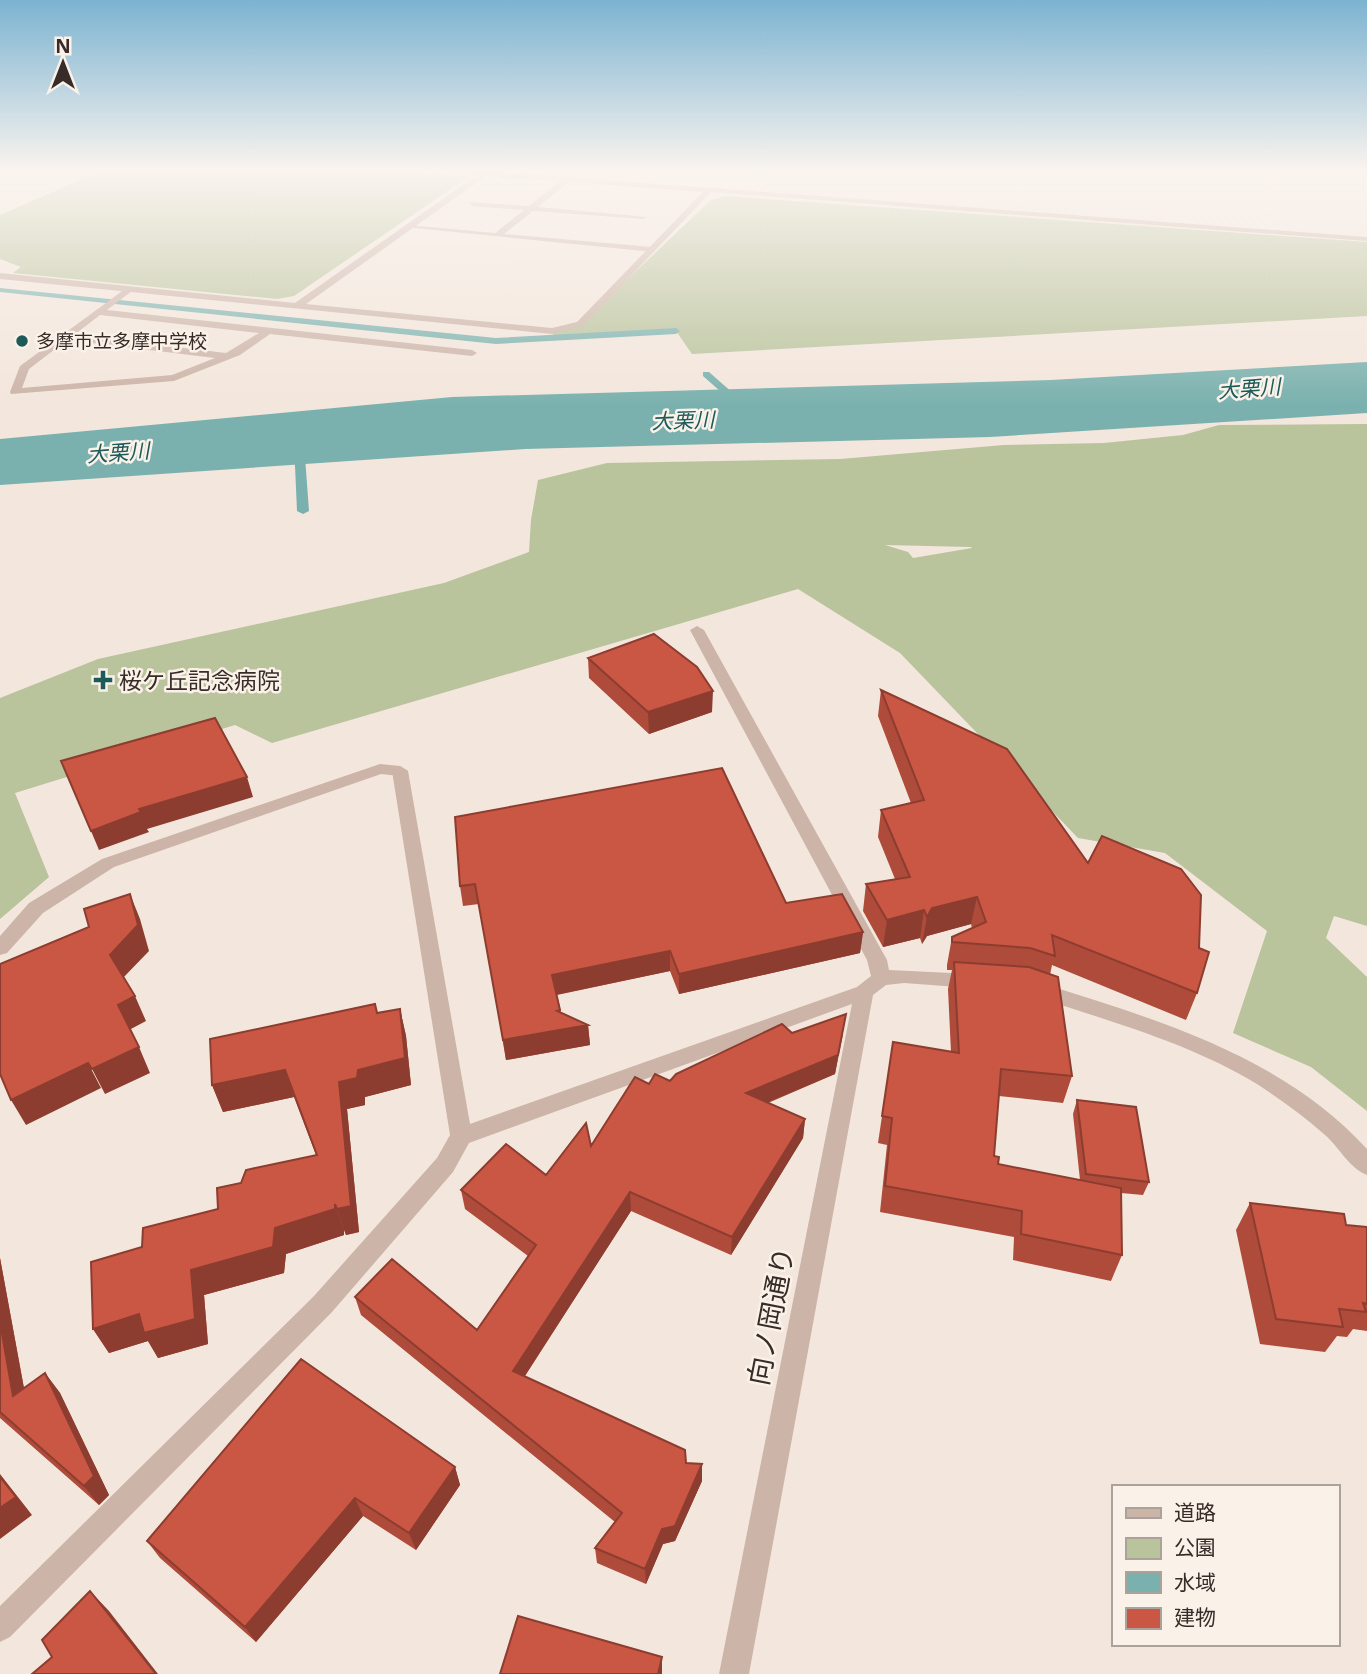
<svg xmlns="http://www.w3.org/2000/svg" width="1367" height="1674" viewBox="0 0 1367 1674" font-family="'Open Sans','Noto Sans JP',sans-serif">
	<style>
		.green { fill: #b9c39c; fill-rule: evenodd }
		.water { fill: #7ab1ae }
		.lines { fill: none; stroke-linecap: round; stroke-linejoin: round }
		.stream { fill: #7ab1ae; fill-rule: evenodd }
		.service { fill: #ccb4a8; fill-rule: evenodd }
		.minor { fill: #ccb4a8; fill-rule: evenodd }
		.wall { fill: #ae4b3a }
		.shaded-wall { fill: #8d3d30 }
		.building { fill: #ca5744; stroke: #8d3d30; stroke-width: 2 }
		.poi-dot { fill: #1c5b59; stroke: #faf1e9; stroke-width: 2.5 }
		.labels { text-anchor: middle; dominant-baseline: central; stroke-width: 5; stroke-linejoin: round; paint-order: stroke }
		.far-poi-label { font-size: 19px; fill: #382c28; stroke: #faf1e9; text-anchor: start }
		.far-water-label { font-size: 21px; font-style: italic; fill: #1c5b59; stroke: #faf1e9 }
		.poi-label { font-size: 23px; fill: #382c28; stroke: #faf1e9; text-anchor: start }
		.near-street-label { font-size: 28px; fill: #382c28; stroke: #faf1e9 }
	</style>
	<rect width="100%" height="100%" fill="#f3e6dc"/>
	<!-- green -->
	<path class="green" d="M 100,171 L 397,171 L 468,177 L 294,296 L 277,299 L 13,273 L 21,267 L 0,259 L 0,215 Z
		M 724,196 L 1367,242 L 1367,316 L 692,354 L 676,331 L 554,337 L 552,331 L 580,324 L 711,200 Z
		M 1367,424 L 1367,926 L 1334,916 L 1326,938 L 1367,977 L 1367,1111 L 1311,1067 L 1233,1033 L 1267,931 L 1165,853 L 1078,838 L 900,653 L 798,589 L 272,743 L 235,725 L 15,793 L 49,877 L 0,919 L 0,698 L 98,659 L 444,583 L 529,552 L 531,520 L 538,480 L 607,463 L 840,459 L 1004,445 L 1104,443 L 1183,435 L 1219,425 ZM 885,545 L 971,547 L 972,548 L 913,558 L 908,552 Z"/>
	<!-- water -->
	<path class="water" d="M 1367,362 L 1367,413 L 990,437 L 525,449 L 0,485 L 0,439 L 452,397 L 1051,380 Z"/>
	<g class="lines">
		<!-- stream -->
		<path class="stream" d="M 0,288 L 496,338 L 676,328 L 680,331 L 676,334 L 496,344 L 0,292 Z
			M 703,372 L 709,372 L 734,394 L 741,393 L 746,396 L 741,399 L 729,399 L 703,376 Z
			M 299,440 L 304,443 L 309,511 L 303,514 L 297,511 L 294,443 Z"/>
		<!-- service -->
		<path class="service" d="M 564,178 L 571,180 L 538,207 L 647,217 L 643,219 L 533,211 L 504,234 L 651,247 L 654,252 L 404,227 L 408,225 L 495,233 L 524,210 L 472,206 L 469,202 L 529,206 Z
			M 129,286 L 132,287 L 132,291 L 107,310 L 472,350 L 477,353 L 472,356 L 270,334 L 240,355 L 174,381 L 11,394 L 10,392 L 20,366 ZM 100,315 L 259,333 L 226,353 L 74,335 ZM 67,340 L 215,358 L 172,375 L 22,388 L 29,369 Z
			M 380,764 L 400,766 L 408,771 L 400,776 L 381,774 L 114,867 L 43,913 L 7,953 L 0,955 L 0,936 L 29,903 L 102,859 Z"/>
		<!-- minor -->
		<path class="minor" d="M 450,171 L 485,171 L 1367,237 L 1367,241 L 711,192 L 583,326 L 552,334 L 0,279 L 0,273 L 295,303 L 477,175 ZM 486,176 L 703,192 L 577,322 L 552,328 L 306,304 Z
			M 697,626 L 704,630 L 887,960 L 889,970 L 972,974 L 979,976 L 982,981 L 979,986 L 972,988 L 904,983 L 886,985 L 873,995 L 749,1674 L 719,1674 L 852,1004 L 469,1143 L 453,1172 L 332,1312 L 10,1637 L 0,1642 L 0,1606 L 314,1296 L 437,1158 L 450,1135 L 392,771 L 394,767 L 400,766 L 408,771 L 470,1124 L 857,987 L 871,976 L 867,960 L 690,630 Z
			M 1041,983 C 1158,1020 1282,1056 1367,1149 L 1367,1175 C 1349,1168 1339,1147 1325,1135 C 1304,1116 1281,1100 1257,1084 C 1190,1043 1108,1021 1034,996 L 1031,991 L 1034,986 Z"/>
	</g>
	<!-- wall -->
	<path class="wall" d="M 588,658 L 712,712 L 649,734 L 589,678 Z
		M 881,690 L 1088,863 L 1197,993 L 1186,1020 L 1052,965 L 1050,975 L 1072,1076 L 1063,1103 L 999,1096 L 994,1156 L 998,1164 L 1080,1180 L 1073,1114 L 1077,1100 L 1149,1182 L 1143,1195 L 1121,1193 L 1122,1255 L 1111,1281 L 1013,1260 L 1014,1237 L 880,1212 L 887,1145 L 878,1143 L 893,1042 L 951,1052 L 948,989 L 952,970 L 947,970 L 947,965 L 952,937 L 972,928 L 971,924 L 927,936 L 922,944 L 920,938 L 883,947 L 863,911 L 866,884 L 895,879 L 878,837 L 881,810 L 911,803 L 878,716 Z
		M 455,817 L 786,903 L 863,932 L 860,953 L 679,994 L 670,971 L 557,995 L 561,1012 L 588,1025 L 590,1045 L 506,1060 L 479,904 L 463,906 L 460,886 Z
		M 400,1009 L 406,1036 L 411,1085 L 365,1097 L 365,1105 L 347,1109 L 359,1232 L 346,1235 L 344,1230 L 344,1235 L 286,1254 L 284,1273 L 204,1295 L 208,1344 L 158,1358 L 148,1341 L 109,1353 L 93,1329 L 142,1247 L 218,1209 L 316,1155 L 294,1097 L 223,1112 L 212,1085 L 377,1013 Z
		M 792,1033 L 843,1034 L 835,1074 L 768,1103 L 805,1119 L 803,1138 L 731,1255 L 631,1211 L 525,1376 L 686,1463 L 702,1481 L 675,1541 L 663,1544 L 646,1584 L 597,1563 L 595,1548 L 615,1522 L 361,1315 L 355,1297 L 477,1330 L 528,1256 L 465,1209 L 461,1190 L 546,1175 L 591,1146 L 649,1084 L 670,1081 Z
		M 1250,1203 L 1346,1225 L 1367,1227 L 1367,1331 L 1353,1329 L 1347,1337 L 1337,1336 L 1325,1352 L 1260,1344 L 1236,1230 Z
		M 0,1258 L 24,1388 L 45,1373 L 60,1393 L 109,1495 L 99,1505 L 0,1418 Z
		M 455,1467 L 460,1485 L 416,1550 L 363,1516 L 256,1642 L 160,1558 L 147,1541 Z"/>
	<!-- shaded-wall -->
	<path class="shaded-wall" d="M 713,691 L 712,712 L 649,734 L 648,712 Z
		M 247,777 L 253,797 L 147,829 L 149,832 L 99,850 L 91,831 L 139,809 Z
		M 130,894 L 140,919 L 149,951 L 121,980 L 110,955 Z
		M 977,897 L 971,924 L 927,936 L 922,944 L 927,917 L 932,908 Z
		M 924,910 L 920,938 L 883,947 L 887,920 Z
		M 863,932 L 860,953 L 679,994 L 679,974 Z
		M 670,951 L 670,971 L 555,995 L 552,975 Z
		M 135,996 L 146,1021 L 129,1030 L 118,1005 Z
		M 400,1009 L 406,1036 L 411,1085 L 365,1097 L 365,1105 L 347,1109 L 359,1232 L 346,1235 L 337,1209 L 339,1082 L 358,1070 Z
		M 560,1010 L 562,1029 L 588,1025 L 590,1045 L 506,1060 L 503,1040 Z
		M 846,1014 L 835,1074 L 745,1112 L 746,1093 Z
		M 139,1047 L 150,1073 L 105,1094 L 92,1069 Z
		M 88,1063 L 101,1088 L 26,1125 L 11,1100 Z
		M 285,1070 L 294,1097 L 223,1112 L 212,1085 Z
		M 805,1119 L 803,1138 L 731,1255 L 732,1237 Z
		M 630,1192 L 631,1211 L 517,1388 L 513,1371 Z
		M 335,1204 L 344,1230 L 344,1235 L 286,1254 L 284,1273 L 204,1295 L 208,1344 L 158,1358 L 148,1341 L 109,1353 L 93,1329 L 191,1270 L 275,1228 Z
		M 0,1258 L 29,1416 L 13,1396 L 0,1322 Z
		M 45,1373 L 60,1393 L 109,1495 L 99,1505 L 84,1486 Z
		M 702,1464 L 702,1481 L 675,1541 L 663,1544 L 646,1584 L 645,1569 L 662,1529 Z
		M 455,1467 L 460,1485 L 416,1550 L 409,1533 Z
		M 0,1474 L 32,1515 L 0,1539 Z
		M 355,1498 L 363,1516 L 256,1642 L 245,1627 Z
		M 90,1591 L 109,1611 L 158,1674 L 156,1674 Z
		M 662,1657 L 662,1674 L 658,1674 Z"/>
	<!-- building -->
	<path class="building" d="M 654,634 L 697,667 L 713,691 L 648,712 L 588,658 Z
		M 881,690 L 1007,749 L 1088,863 L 1102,836 L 1181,869 L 1201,895 L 1199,948 L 1209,952 L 1197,993 L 1052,935 L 1055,956 L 1030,948 L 952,942 L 952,937 L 986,922 L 977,897 L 932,908 L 927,917 L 924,910 L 887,920 L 866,884 L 910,877 L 881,810 L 924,800 Z
		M 215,718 L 247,777 L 139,809 L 141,812 L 91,831 L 61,761 Z
		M 722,768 L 786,903 L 842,894 L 863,932 L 679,974 L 670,951 L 552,975 L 560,1010 L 557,1011 L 588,1025 L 503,1040 L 475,884 L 460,886 L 455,817 Z
		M 130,894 L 138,925 L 110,955 L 135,996 L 118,1005 L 139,1047 L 92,1069 L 88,1063 L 11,1100 L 0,1074 L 0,964 L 89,927 L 84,909 Z
		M 954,962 L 1029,967 L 1058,977 L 1072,1076 L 1001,1069 L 994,1156 L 999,1157 L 998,1164 L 1121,1188 L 1122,1255 L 1021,1234 L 1022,1211 L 885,1186 L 892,1118 L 882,1116 L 893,1042 L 959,1053 Z
		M 375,1004 L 377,1013 L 400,1009 L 405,1058 L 358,1070 L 357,1078 L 339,1082 L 351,1206 L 337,1209 L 335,1204 L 335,1209 L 275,1228 L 273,1247 L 191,1270 L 195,1319 L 144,1333 L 139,1314 L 93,1329 L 91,1262 L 142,1247 L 143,1228 L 218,1209 L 217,1188 L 241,1183 L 246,1170 L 317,1155 L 285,1070 L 212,1085 L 210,1039 Z
		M 846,1014 L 838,1055 L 746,1093 L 805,1119 L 732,1237 L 630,1192 L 513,1371 L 685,1450 L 686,1463 L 702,1464 L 675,1526 L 662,1529 L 645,1569 L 595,1548 L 622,1513 L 355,1297 L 392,1259 L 477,1330 L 536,1245 L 461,1190 L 506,1144 L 546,1175 L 586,1123 L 591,1146 L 635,1077 L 649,1084 L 655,1074 L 670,1081 L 676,1074 L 782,1024 L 792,1033 Z
		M 1077,1100 L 1136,1107 L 1149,1182 L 1086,1174 Z
		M 1250,1203 L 1344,1214 L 1346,1225 L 1367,1227 L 1367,1304 L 1363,1303 L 1366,1312 L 1339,1309 L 1343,1327 L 1276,1319 Z
		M 0,1322 L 13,1396 L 45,1373 L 94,1476 L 84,1486 L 0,1412 Z
		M 301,1359 L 455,1467 L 409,1533 L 355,1498 L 245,1627 L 147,1541 Z
		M 0,1477 L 16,1497 L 0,1508 Z
		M 90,1591 L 156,1674 L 32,1674 L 52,1657 L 42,1640 Z
		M 518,1616 L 662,1657 L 658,1674 L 500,1674 Z"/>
	<!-- sky -->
	<linearGradient id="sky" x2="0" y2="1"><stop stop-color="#7cb3d1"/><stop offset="0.42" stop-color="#faf4ef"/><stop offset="1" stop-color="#faf4ef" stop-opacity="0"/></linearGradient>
	<rect width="1367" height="405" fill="url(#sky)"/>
	<!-- markers -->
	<g class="poi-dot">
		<circle cx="22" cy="341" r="7"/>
		<path d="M99.5 669.5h7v7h7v7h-7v7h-7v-7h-7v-7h7z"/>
	</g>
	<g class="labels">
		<!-- far-poi labels -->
		<g class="far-poi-label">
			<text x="36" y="341">多摩市立多摩中学校</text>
		</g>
		<!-- far-water labels -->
		<g class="far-water-label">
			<text transform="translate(1249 388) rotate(-4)">大栗川</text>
			<text transform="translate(683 420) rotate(-2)">大栗川</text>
			<text transform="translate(118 452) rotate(-4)">大栗川</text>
		</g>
		<!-- poi labels -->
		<g class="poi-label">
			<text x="119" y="680">桜ケ丘記念病院</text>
		</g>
		<!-- near-street labels -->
		<g class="near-street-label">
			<text transform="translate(770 1316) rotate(-79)">向ノ岡通り</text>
		</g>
	</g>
	<!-- legend -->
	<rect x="1112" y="1485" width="228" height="161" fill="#faf1e9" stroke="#aca29c" stroke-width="2"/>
	<rect x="1126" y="1508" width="35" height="10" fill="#ccb4a8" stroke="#aca29c" stroke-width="2"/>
	<text x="1174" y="1520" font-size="21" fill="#382c28">道路</text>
	<rect x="1126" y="1538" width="35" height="21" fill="#b9c39c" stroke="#aca29c" stroke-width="2"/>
	<text x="1174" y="1555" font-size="21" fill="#382c28">公園</text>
	<rect x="1126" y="1572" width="35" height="21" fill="#7ab1ae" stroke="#aca29c" stroke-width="2"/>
	<text x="1174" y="1590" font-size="21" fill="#382c28">水域</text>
	<rect x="1126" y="1608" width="35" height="21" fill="#ca5744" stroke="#aca29c" stroke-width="2"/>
	<text x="1174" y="1625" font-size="21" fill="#382c28">建物</text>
	<!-- north arrow -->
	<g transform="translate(63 63)" stroke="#faf1e9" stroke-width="5" paint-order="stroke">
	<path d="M0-5L12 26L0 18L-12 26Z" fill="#382c28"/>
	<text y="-10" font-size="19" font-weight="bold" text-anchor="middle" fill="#382c28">N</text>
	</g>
</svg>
